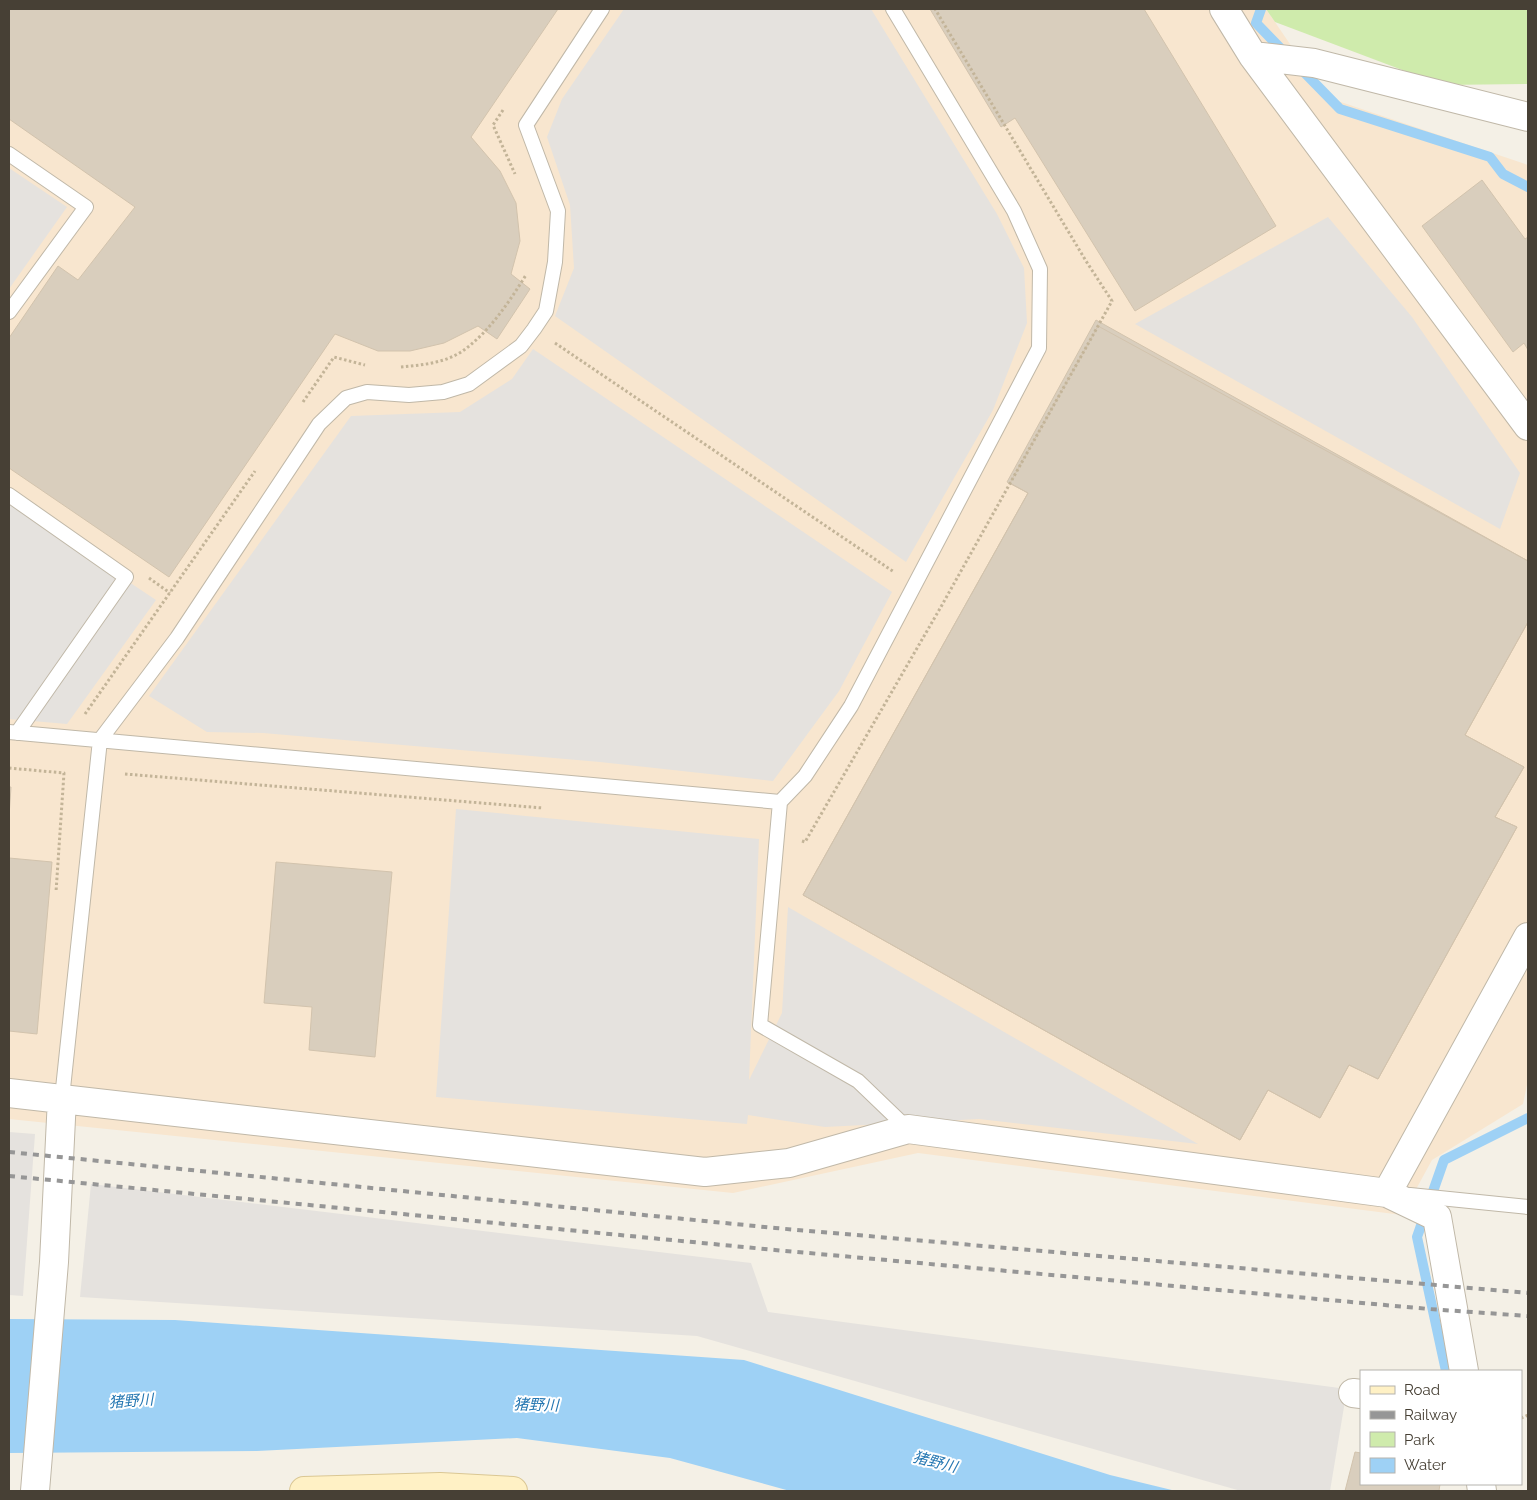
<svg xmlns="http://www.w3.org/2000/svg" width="1537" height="1500" viewBox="0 0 1537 1500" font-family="Raleway,'Noto Sans JP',sans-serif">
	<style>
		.commercial { fill: #f8e6cf }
		.green { fill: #cfebac }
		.parking { fill: #e5e2de }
		.water { fill: #9ed1f5 }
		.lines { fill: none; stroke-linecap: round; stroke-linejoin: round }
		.stream { stroke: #9ed1f5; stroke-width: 10 }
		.building { fill: #d9cebd; stroke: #d2c3ad }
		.service-casing { stroke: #c0b8a8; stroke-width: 16 }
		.minor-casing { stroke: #c0b8a8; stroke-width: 30 }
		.secondary-casing { stroke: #dac794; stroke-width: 30 }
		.path { stroke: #c3b498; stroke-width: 3; stroke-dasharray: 2.5 2.5; stroke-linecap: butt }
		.service { stroke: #fff; stroke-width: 14 }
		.minor { stroke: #fff; stroke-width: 28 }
		.secondary { stroke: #fff1c5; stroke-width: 28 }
		.rail { stroke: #969696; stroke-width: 4; stroke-dasharray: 6 6; stroke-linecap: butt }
		.labels { text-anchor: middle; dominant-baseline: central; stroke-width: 4; stroke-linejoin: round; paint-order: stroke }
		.water-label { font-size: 15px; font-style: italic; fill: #2577b2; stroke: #fff }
	</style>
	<rect width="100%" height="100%" fill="#f4f0e6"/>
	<!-- commercial -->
	<path class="commercial" d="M 9,9 L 1266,9 L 1326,97 L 1528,165 L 1528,1080 L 1523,1104 L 1432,1160 L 1402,1215 L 918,1153 L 733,1193 L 9,1119 Z"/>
	<!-- green -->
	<path class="green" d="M 1266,9 L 1528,9 L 1528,84 L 1442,85 L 1275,22 Z"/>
	<!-- parking -->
	<path class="parking" d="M 624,9 L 871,9 L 997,214 L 1024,268 L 1027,323 L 993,410 L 906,562 L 555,316 L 574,268 L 570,205 L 547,137 L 562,99 Z
		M 9,168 L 67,207 L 9,289 Z
		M 1328,217 L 1412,317 L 1520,473 L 1500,529 L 1135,324 Z
		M 533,349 L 892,592 L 839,691 L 773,781 L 600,762 L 263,733 L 207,732 L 149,696 L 351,416 L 460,412 L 512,379 Z
		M 9,502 L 156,600 L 67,724 L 9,719 Z
		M 456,809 L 759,839 L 749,1080 L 782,1013 L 788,907 L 1198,1144 L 979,1119 L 825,1127 L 748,1115 L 747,1124 L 436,1097 Z
		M 9,1132 L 35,1134 L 23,1296 L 9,1295 Z
		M 91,1184 L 751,1263 L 768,1312 L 1347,1389 L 1330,1491 L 1241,1491 L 697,1336 L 80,1297 Z"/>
	<!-- water -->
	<path class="water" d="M 9,1319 L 175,1320 L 744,1360 L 1110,1475 L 1176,1491 L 790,1491 L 670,1458 L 517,1438 L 257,1451 L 9,1453 Z"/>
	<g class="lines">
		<!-- stream -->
		<path class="stream" d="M 1261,9 L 1256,23 L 1287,55
			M 1299,67 L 1340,109 L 1490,157 L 1503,174 L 1528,187
			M 1446,1371 L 1417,1237 L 1444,1160 L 1528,1118"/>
	</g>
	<!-- building -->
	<path class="building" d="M 9,9 L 558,9 L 471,137 L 500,171 L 516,203 L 520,241 L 511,274 L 530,289 L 497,339 L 478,326 L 444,343 L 410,351 L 378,351 L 335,334 L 169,577 L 9,468 L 9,338 L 58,266 L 78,280 L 135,207 L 9,119 Z
		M 930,9 L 1144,9 L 1276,226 L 1135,311 L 1015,118 L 1001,127 Z
		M 1482,180 L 1525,239 L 1528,237 L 1528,350 L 1524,343 L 1513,352 L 1422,226 Z
		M 1096,320 L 1528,561 L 1528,622 L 1465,735 L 1524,767 L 1495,817 L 1517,827 L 1378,1079 L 1349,1065 L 1320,1118 L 1268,1090 L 1240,1140 L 803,895 L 1028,493 L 1007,482 Z
		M 1098,326 L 1528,561 L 1528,622 L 1465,735 L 1524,767 L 1495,817 L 1517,827 L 1378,1079 L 1349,1065 L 1320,1118 L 1268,1090 L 1240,1140 L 803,895 L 1028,493 L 1010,483 Z
		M 9,787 L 11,787 L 9,816 Z
		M 9,858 L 52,862 L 37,1034 L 9,1031 Z
		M 276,862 L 392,872 L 375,1057 L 309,1050 L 312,1007 L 264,1003 Z
		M 1355,1452 L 1361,1453 L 1361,1484 L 1440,1484 L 1439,1491 L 1345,1491 Z"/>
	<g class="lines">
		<defs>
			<path id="service" d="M 893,9 L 1014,211 L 1040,269 L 1039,348 L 851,706 L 805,776 L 780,802 L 760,1025 L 858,1081 L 908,1129
				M 9,154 L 86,207 L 9,312
				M 9,495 L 126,577 L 17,733
				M 9,732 L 780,802
				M 62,1098 L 100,740 L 177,638 L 319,424 L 346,398 L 367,392 L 409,395 L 443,392 L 469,384 L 521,346 L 534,329 L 546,311 L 555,262 L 558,211 L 526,125 L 602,9
				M 1410,1195 L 1528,1207"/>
			<path id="minor" d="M 1224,9 L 1253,56 L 1528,426
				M 1253,56 L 1314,63 L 1528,117
				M 9,1093 L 705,1172 L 789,1163 L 908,1129 L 1387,1193 L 1437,1217 L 1464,1371
				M 1387,1193 L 1528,937
				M 1353,1393 L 1361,1394
				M 1481,1484 L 1482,1491
				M 35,1491 L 54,1262 L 62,1098"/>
			<path id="secondary" d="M 304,1491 L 440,1487 L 513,1491"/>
		</defs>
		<!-- service casing -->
		<use href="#service" class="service-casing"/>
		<!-- minor casing -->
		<use href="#minor" class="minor-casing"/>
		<!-- secondary casing -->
		<use href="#secondary" class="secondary-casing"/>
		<!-- path -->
		<path class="path" d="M 503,110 L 493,125 L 515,174
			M 555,343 L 894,572
			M 401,367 C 422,365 446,363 464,350 C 490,331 509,302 526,275
			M 303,402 L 334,357 L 365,365
			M 149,578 L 170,593
			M 85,714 L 255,471
			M 9,768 L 64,773 L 56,892
			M 125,774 L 543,808
			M 802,841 L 805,842 L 942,605 L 1112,301 L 1086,261 L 935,9
			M 1521,1418 L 1528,1415"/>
		<!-- service -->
		<use href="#service" class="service"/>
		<!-- minor -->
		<use href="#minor" class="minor"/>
		<!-- secondary -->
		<use href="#secondary" class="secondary"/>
		<!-- rail -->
		<path class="rail" d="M 9,1152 L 775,1228 L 1528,1293
			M 9,1176 L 775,1250 L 1429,1309 L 1528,1316"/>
	</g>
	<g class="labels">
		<!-- water labels -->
		<g class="water-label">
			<text transform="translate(131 1401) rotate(-4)">猪野川</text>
			<text transform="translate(536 1405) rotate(1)">猪野川</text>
			<text transform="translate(935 1462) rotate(14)">猪野川</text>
		</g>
	</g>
	<!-- border -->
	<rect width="1537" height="1500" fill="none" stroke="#474035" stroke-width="20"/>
	<!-- legend -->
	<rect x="1360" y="1370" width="162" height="115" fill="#ffffff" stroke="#b5b3ae"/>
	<rect x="1370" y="1386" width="25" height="8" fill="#fff1c5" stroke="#b5b3ae"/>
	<text x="1404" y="1395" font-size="15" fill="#474035">Road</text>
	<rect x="1370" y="1411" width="25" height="8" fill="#969696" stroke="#b5b3ae"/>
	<text x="1404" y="1420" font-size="15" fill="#474035">Railway</text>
	<rect x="1370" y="1432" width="25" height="15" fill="#cfebac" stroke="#b5b3ae"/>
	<text x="1404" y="1445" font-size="15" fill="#474035">Park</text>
	<rect x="1370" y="1458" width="25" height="15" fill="#9ed1f5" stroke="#b5b3ae"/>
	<text x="1404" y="1470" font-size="15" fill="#474035">Water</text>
</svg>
